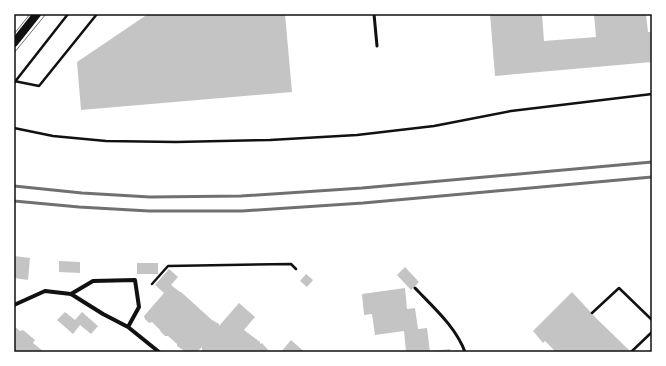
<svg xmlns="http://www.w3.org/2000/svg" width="666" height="366" viewBox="0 0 666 366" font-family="'PT Sans',sans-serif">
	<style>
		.building { fill: #c4c4c4 }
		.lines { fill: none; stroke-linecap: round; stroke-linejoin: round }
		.path { stroke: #111; stroke-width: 2.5 }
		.service { stroke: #111; stroke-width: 3 }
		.minor { stroke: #111; stroke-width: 4 }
		.secondary { stroke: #111; stroke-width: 8 }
		.tram { stroke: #707070; stroke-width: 1 }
		.rail { stroke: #707070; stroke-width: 3 }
		.neatline { fill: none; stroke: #111; stroke-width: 1.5 }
	</style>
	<rect width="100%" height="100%" fill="#fff"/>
	<!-- building -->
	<path class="building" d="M 148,14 L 285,14 L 292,92 L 81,110 L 77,62 Z
		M 490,14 L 542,14 L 544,41 L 596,37 L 594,14 L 646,14 L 648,32 L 652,32 L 652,62 L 495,76 Z
		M 14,256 L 30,258 L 28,280 L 14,278 Z
		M 59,261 L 80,262 L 80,273 L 59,272 Z
		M 137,263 L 158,263 L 158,274 L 137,274 Z
		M 405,267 L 419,282 L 411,290 L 397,275 Z
		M 169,269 L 178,277 L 171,285 L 180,292 L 181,292 L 212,320 L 219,324 L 219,326 L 239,303 L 255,317 L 244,330 L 260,342 L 260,344 L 262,343 L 270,352 L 204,352 L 202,350 L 202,347 L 197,352 L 186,352 L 177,346 L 177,344 L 168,336 L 165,336 L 161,332 L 160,330 L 152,322 L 149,323 L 145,319 L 144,316 L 164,293 L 155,285 Z
		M 306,274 L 313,280 L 307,287 L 300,281 Z
		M 405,288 L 407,309 L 415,308 L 418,329 L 427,328 L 430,352 L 406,352 L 404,331 L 375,335 L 372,314 L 364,315 L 362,294 Z
		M 572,292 L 597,319 L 631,352 L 552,352 L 554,350 L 545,341 L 543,343 L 533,331 Z
		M 65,312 L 75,320 L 82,312 L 98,326 L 91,334 L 80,325 L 73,334 L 57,320 Z
		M 14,326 L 20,331 L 23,330 L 35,340 L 33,343 L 43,351 L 42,352 L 14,352 Z
		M 291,340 L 300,348 L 305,352 L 281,352 Z
		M 450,349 L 451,352 L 431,352 L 431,351 Z"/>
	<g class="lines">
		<!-- path -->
		<path class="path" d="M 14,81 L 39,86 L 97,14
			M 14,83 L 68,14
			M 14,128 L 53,136 L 106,141 L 176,142 L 270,140 L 357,135 L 434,126 L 511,111 L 652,94
			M 152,284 L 168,266 L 291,264 L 296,269
			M 592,313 L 619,288 L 652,320
			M 631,352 L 652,332"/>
		<!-- service -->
		<path class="service" d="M 374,14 L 377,46
			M 415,288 C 433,307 456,327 465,352"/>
		<!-- minor -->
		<path class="minor" d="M 71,294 L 93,281 L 135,280 L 139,307 L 128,327
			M 14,305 L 45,291 L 71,294 L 103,314 L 128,327 L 159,352"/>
		<!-- secondary -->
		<path class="secondary" d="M 14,43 L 37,14"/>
		<!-- tram -->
		<path class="tram" d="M 14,34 L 30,14
			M 14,53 L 46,14"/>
		<!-- rail -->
		<path class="rail" d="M 14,186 L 82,193 L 150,197 L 241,196 L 362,188 L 652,162
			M 14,201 L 79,207 L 149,211 L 242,211 L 363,203 L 652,177"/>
	</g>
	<!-- border -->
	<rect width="666" height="366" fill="none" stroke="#ffffff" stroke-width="30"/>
	<rect x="15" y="15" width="636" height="336" class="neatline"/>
</svg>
